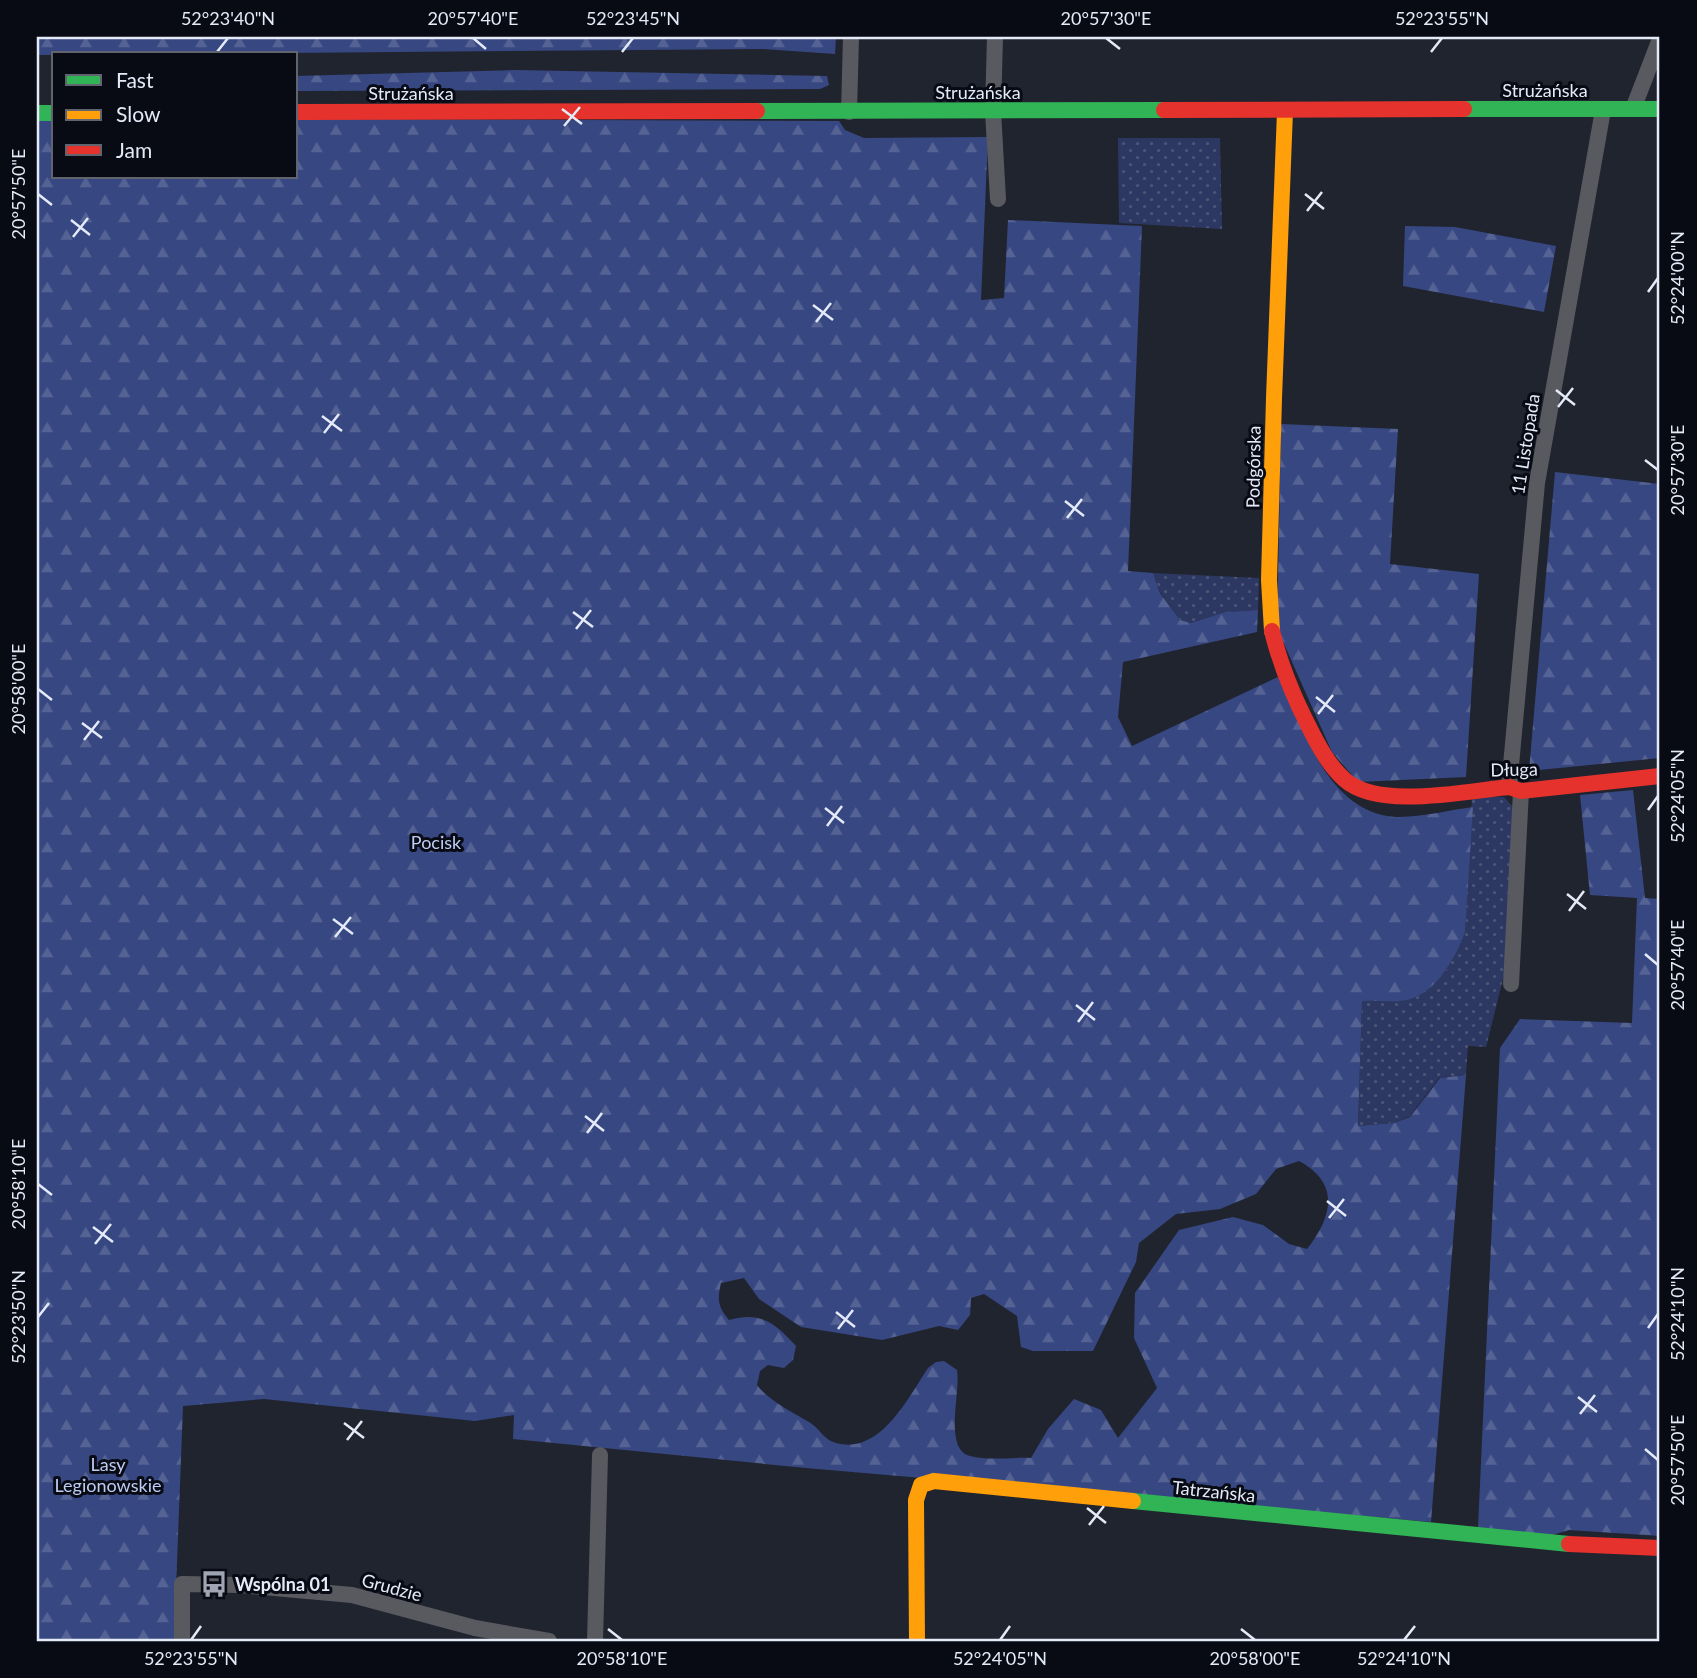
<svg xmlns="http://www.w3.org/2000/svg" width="1697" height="1678" viewBox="0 0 1697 1678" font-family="Lato,sans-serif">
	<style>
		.grass { fill: url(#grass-dots) }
		.forest { fill: url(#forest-firs); fill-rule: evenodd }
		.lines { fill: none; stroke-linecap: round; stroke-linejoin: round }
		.street { stroke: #585a5f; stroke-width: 16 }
		.fast { stroke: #30b455; stroke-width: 16 }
		.slow { stroke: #ff9f0a; stroke-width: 16 }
		.jam { stroke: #e5322d; stroke-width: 16 }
		.ticks { fill: none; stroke: #e4eaf8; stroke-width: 2.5 }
		.labels { text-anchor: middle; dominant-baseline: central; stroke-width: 6; stroke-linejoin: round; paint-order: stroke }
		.street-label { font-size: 18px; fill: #e4eaf8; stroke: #080b14 }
		.park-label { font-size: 18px; fill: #beccf3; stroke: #080b14 }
		.poi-label { font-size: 18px; font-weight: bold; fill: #e4eaf8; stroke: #080b14; text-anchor: start }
		.neatline { fill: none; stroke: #e4eaf8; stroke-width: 2.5 }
		.ticks-label { font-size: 18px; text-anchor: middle; fill: #e4eaf8 }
	</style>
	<defs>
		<pattern id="grass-dots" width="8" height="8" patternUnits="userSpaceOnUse" patternTransform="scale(1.75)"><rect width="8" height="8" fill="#2c3861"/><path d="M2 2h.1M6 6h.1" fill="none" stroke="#4a5578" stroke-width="1.8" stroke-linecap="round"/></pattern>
		<pattern id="forest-firs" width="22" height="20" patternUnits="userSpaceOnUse" patternTransform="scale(1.75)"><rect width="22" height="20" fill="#374782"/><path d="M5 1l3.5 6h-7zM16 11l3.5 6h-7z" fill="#546294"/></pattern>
	</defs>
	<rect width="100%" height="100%" fill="#20242f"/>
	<!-- grass -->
	<path class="grass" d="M 1118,138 L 1220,138 L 1222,229 L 1119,223 Z
		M 1153,573 L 1259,578 L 1258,610 L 1225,612 L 1191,623 L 1180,620 L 1160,592 Z
		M 1472,796 L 1504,797 L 1513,807 L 1505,971 L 1486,1047 L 1468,1046 L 1466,1075 L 1439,1078 L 1410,1116 L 1394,1123 L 1358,1126 L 1362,1000 L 1402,1001 L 1418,996 L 1446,970 L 1465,932 Z"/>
	<!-- forest -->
	<path class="forest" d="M 37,37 L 836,37 L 835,54 L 763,49 L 37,55 Z
		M 515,70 L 827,76 L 829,85 L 820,89 L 296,91 L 296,76 Z
		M 296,119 L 839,121 L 845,130 L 864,138 L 988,137 L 981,300 L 1004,298 L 1008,220 L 1142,226 L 1128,571 L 1153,573 L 1160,593 L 1180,620 L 1191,623 L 1225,612 L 1258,610 L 1257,632 L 1123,662 L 1118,717 L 1132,746 L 1278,677 C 1303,727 1325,805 1387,816 C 1410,820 1449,810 1473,807 L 1465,932 C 1455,959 1434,998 1401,1001 C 1388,1002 1375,1000 1362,1001 L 1358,1126 L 1394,1123 L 1410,1117 L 1440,1078 L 1466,1075 L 1431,1522 L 806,1468 L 513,1439 L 514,1415 L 475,1421 L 264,1399 L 183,1406 L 174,1641 L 37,1641 L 37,120 L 54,120 L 54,177 L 296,177 ZM 1299,1161 C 1340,1183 1333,1216 1307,1249 L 1289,1244 L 1263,1225 L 1233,1217 L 1179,1230 L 1135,1293 L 1134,1338 L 1157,1388 L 1118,1438 L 1101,1410 L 1074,1399 L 1048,1429 L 1031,1458 C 1012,1457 988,1461 970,1456 C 943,1449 961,1392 957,1370 L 944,1361 L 936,1362 L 928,1368 C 908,1398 879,1458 833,1442 C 824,1439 818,1427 809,1422 C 792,1412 769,1401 757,1385 L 760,1371 L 768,1365 L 784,1368 L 793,1360 L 796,1346 C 775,1323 761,1311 729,1320 C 718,1307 717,1300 721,1283 L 744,1278 L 759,1299 L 801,1327 L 882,1340 L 939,1326 L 958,1330 L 970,1315 L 971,1298 L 984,1294 L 1017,1316 L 1021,1347 L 1033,1351 L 1093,1351 L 1136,1262 L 1139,1243 L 1176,1214 L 1220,1209 L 1256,1194 L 1276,1169 Z
		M 1405,226 L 1455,227 L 1556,246 L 1544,312 L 1403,286 Z
		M 1281,424 L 1398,429 L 1390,564 L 1479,574 L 1466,777 L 1358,782 L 1332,752 L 1277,628 Z
		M 1555,472 L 1660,484 L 1660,758 L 1529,771 Z
		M 1633,790 L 1645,898 L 1660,899 L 1660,1536 L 1569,1530 L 1549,1536 L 1478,1528 L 1500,1048 L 1520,1019 L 1632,1023 L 1637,898 L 1590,895 L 1580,795 Z"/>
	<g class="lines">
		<!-- street -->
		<path class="street" d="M 995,37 L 993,111 L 998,199
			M 1633,109 L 1660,39
			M 849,112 L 851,37
			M 1509,787 L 1537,483 L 1603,110
			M 1511,984 L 1521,791
			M 182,1641 L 182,1584 L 239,1585 L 352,1595 L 475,1628 L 549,1641
			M 595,1641 L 600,1455"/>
		<!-- fast -->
		<path class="fast" d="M 1464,109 L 1660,109
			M 757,111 L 1164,110
			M 37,113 L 54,113
			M 1133,1501 L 1569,1544"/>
		<!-- slow -->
		<path class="slow" d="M 1272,631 L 1269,580 L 1274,398 L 1285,111
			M 917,1641 L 916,1500 L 921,1485 L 934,1481 L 1133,1501"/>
		<!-- jam -->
		<path class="jam" d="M 1164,110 L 1464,109
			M 296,112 L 757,111
			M 1272,631 C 1280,664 1293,696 1309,727 C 1318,745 1329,766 1345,780 C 1379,810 1467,791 1509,787 L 1521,791 L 1660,776
			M 1569,1544 L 1660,1548"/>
	</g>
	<!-- ticks -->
	<path class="ticks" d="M 473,38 L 486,49M 1106,38 L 1120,49M 217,52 L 228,38M 622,52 L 633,38M 1431,52 L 1442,38M 562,109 L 582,124M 564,126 L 580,107M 38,194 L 52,205M 1305,194 L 1324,209M 1307,211 L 1322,192M 71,220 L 90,235M 73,237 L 88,218M 1648,292 L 1658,278M 813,305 L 833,320M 816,322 L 831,303M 1556,390 L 1575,405M 1558,407 L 1573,388M 322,416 L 342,431M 324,433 L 339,414M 1645,460 L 1658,470M 1065,501 L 1084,516M 1067,518 L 1082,499M 573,612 L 593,627M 576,629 L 591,610M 38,689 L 52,700M 1316,697 L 1335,712M 1318,714 L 1333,695M 82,723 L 102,738M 84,740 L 99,721M 825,808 L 844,823M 1648,810 L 1658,796M 827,826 L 842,806M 1567,894 L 1586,909M 1569,911 L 1584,891M 333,919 L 353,934M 335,937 L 351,917M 1645,954 L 1658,965M 1076,1005 L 1095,1020M 1078,1022 L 1093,1002M 585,1116 L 604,1131M 587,1133 L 602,1113M 38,1184 L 52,1195M 1327,1201 L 1346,1216M 1329,1218 L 1344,1199M 93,1227 L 113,1242M 95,1244 L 111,1224M 836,1312 L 855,1327M 38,1317 L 49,1303M 1648,1328 L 1658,1314M 838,1329 L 853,1310M 1578,1397 L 1597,1412M 1580,1414 L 1595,1395M 344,1423 L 364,1438M 347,1440 L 362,1421M 1645,1449 L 1658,1460M 1087,1508 L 1106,1523M 1089,1525 L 1104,1506M 608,1629 L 622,1640M 1241,1629 L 1255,1640M 191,1640 L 201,1626M 1000,1640 L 1010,1626M 1404,1640 L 1415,1626"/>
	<!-- icons -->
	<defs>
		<symbol id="bus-bare" viewBox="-9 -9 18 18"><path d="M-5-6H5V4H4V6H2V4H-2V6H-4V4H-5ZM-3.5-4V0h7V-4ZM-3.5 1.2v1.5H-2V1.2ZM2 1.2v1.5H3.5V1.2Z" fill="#9fa5b2" stroke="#080b14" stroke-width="2.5" paint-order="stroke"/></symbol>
	</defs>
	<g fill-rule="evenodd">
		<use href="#bus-bare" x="195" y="1565" width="38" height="38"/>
	</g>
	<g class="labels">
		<!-- street labels -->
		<g class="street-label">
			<text x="1545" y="90">Strużańska</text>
			<text x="978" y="92">Strużańska</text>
			<text x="411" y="93">Strużańska</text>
			<text transform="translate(1525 444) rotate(-81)">11 Listopada</text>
			<text transform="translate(1253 467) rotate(-89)">Podgórska</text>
			<text transform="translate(1514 769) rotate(-1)">Długa</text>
			<text transform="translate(1214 1491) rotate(6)">Tatrzańska</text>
			<text transform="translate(392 1587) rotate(15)">Grudzie</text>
		</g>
		<!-- park labels -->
		<g class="park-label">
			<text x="436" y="842">Pocisk</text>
			<text x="108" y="1464">Lasy<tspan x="108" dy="21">Legionowskie</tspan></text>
		</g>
		<!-- poi labels -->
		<g class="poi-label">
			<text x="235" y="1584">Wspólna 01</text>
		</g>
	</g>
	<!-- border -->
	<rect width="1697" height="1678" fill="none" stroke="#080b14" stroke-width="77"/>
	<!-- legend -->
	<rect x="52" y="52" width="245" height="126" fill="#080b14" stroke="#60646f" stroke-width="2"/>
	<rect x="66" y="75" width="35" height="10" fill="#30b455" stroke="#60646f" stroke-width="2"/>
	<text x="116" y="88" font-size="21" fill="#e4eaf8">Fast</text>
	<rect x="66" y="110" width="35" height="10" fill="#ff9f0a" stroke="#60646f" stroke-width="2"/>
	<text x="116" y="122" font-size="21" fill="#e4eaf8">Slow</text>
	<rect x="66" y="145" width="35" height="10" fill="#e5322d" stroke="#60646f" stroke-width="2"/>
	<text x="116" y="158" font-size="21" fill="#e4eaf8">Jam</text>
	<rect x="38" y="38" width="1620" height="1602" class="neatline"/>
	<g class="ticks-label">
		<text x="228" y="25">52°23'40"N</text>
		<text x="473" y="25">20°57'40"E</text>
		<text x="633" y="25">52°23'45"N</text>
		<text x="1106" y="25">20°57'30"E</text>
		<text x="1442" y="25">52°23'55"N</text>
		<text transform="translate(19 194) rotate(-90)" y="6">20°57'50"E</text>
		<text transform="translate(1678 278) rotate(-90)" y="6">52°24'00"N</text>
		<text transform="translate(1678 470) rotate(-90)" y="6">20°57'30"E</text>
		<text transform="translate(19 689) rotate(-90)" y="6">20°58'00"E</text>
		<text transform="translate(1678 796) rotate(-90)" y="6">52°24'05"N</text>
		<text transform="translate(1678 965) rotate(-90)" y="6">20°57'40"E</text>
		<text transform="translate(19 1184) rotate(-90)" y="6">20°58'10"E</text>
		<text transform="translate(1678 1314) rotate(-90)" y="6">52°24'10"N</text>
		<text transform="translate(19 1317) rotate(-90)" y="6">52°23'50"N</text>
		<text transform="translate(1678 1460) rotate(-90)" y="6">20°57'50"E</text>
		<text x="191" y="1665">52°23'55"N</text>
		<text x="622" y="1665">20°58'10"E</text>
		<text x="1000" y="1665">52°24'05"N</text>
		<text x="1255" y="1665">20°58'00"E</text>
		<text x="1404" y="1665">52°24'10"N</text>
	</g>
</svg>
